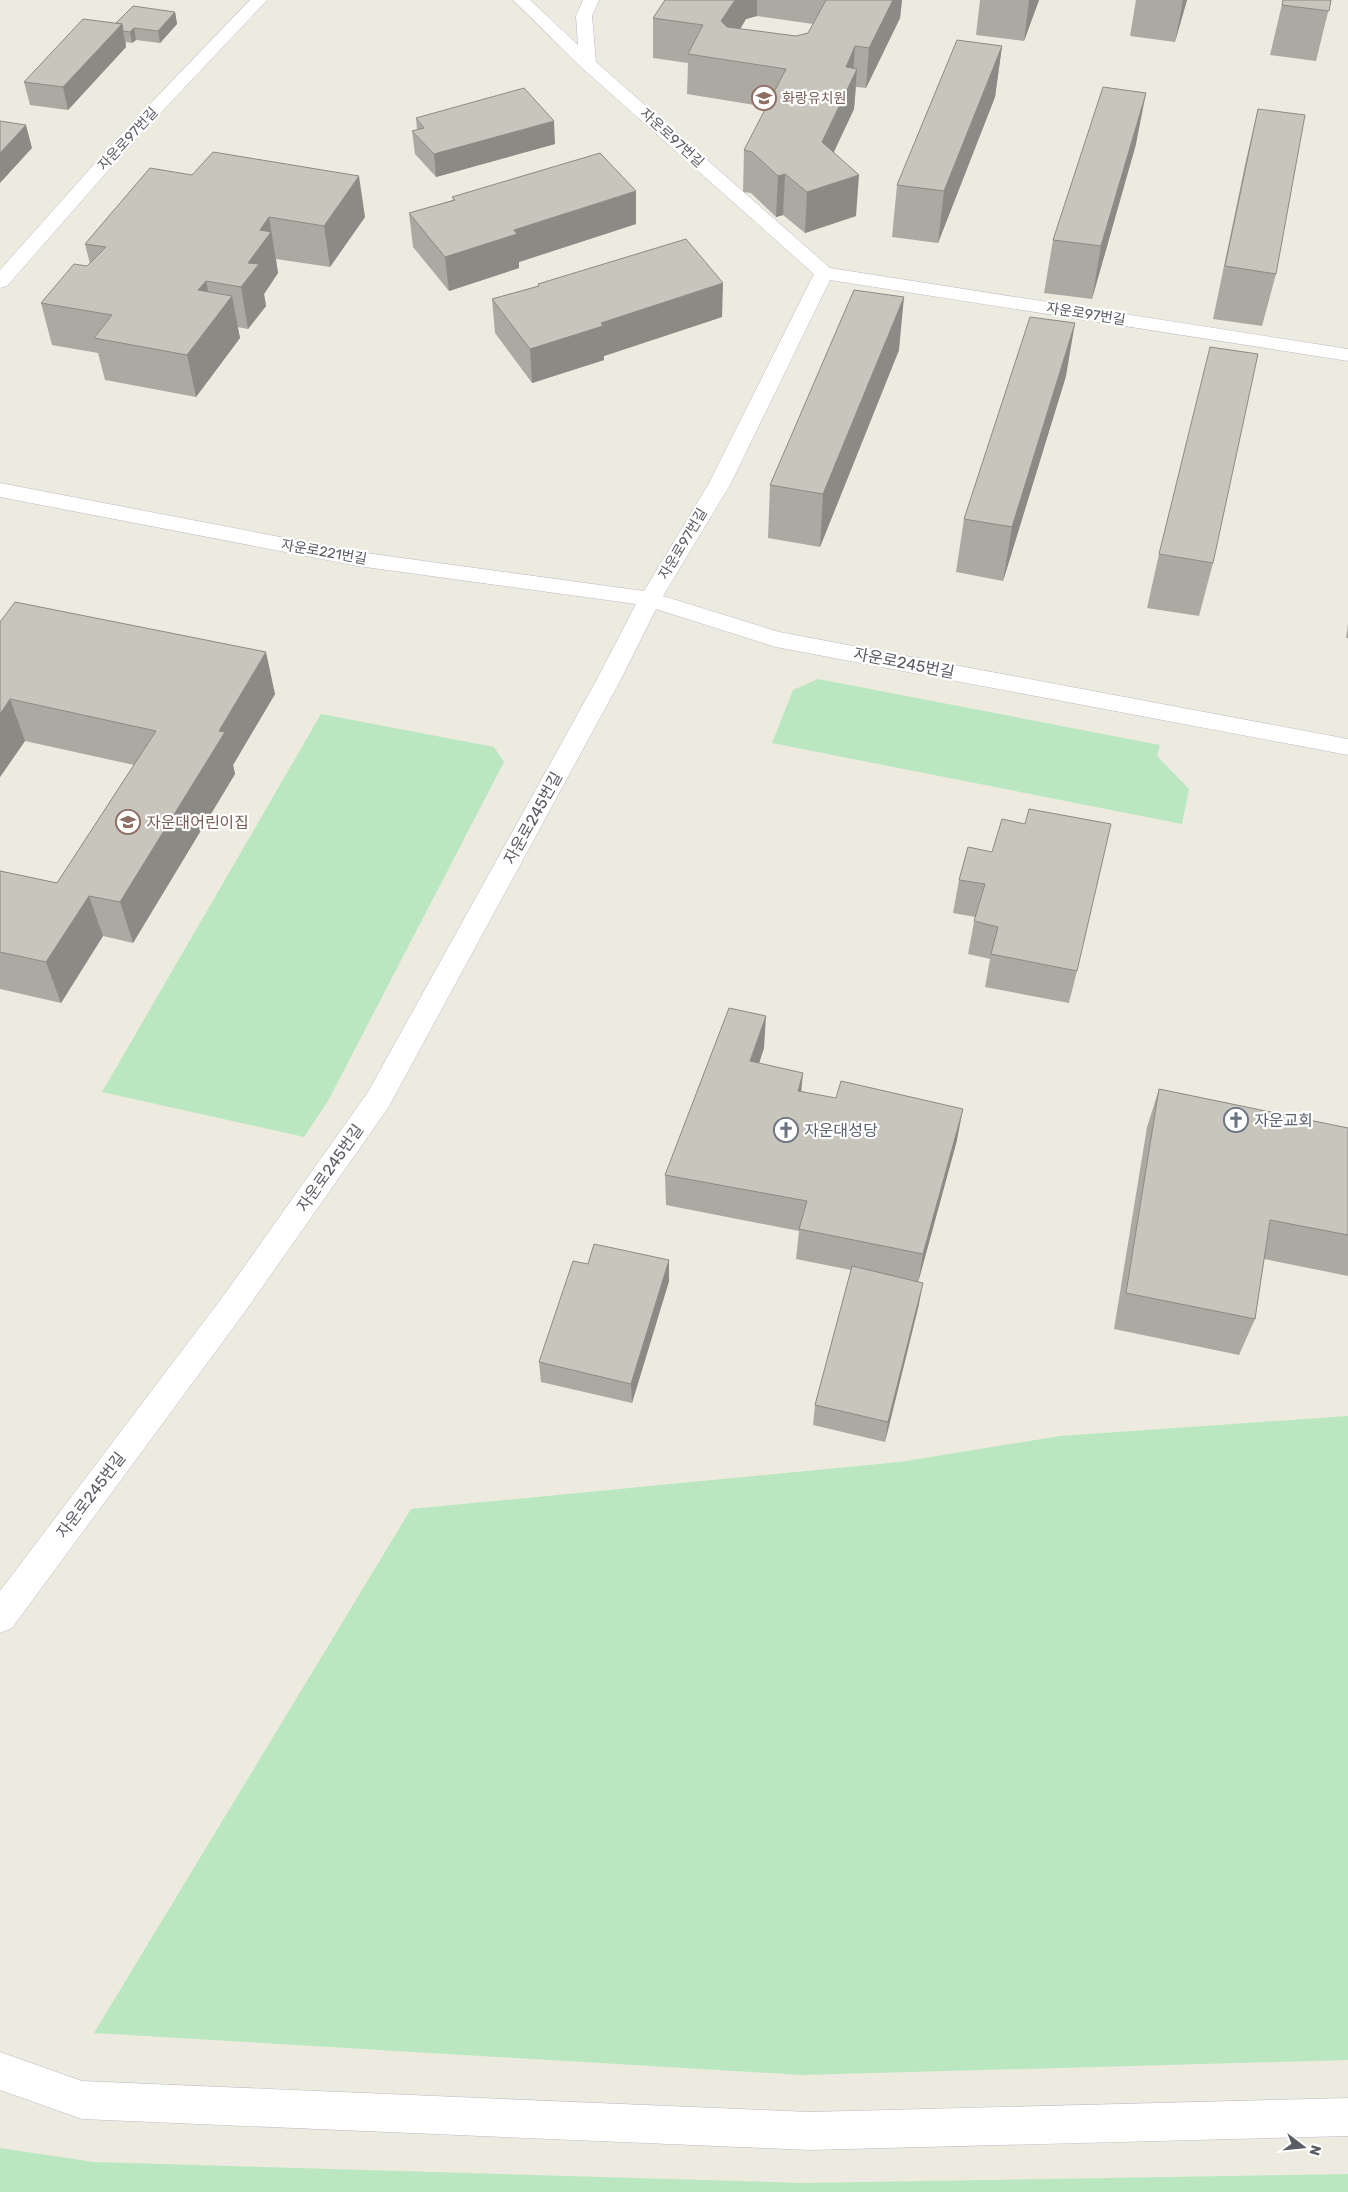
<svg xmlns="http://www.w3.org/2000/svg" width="1348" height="2192" viewBox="0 0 1348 2192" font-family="Rubik,'Noto Sans KR',sans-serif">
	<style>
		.green { fill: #bae7bf }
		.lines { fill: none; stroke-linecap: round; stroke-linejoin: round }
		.minor-casing { stroke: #b8bac0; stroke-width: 1 }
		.minor { fill: #fff; fill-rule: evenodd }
		.wall { fill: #aca9a3; fill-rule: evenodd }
		.shaded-wall { fill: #8c8a84 }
		.building { fill: #c8c5bd; stroke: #8c8a84 }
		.labels { text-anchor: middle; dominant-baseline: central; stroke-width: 4.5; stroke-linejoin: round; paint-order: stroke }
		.far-education-label { font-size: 14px; fill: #785e54; stroke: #fff; text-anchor: start }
		.far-street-label { font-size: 14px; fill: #595c62; stroke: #fff }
		.street-label { font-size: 16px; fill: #595c62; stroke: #fff }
		.education-label { font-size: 16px; fill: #785e54; stroke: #fff; text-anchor: start }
		.worship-label { font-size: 16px; fill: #5b616d; stroke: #fff; text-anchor: start }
	</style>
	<rect width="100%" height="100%" fill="#edebe0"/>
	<!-- green -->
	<path class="green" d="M 818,679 L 1160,745 L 1157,756 L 1189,789 L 1182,824 L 772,743 L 793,690 Z
		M 321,714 L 494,747 L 504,762 L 328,1101 L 304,1137 L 102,1092 Z
		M 1348,1416 L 1348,2060 L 803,2075 L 94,2033 L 411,1509 L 900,1462 L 1060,1436 Z
		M 0,2148 L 94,2162 L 802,2183 L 1348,2174 L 1348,2192 L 0,2192 Z"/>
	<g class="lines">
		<defs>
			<path id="minor" d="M 250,0 L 267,0 L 134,141 L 7,286 L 0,288 L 0,270 L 122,133 Z
				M 513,0 L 530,0 L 578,45 L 576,16 L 583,0 L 599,0 L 592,16 L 596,62 L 830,268 L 1348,349 L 1348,361 L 830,280 L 730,485 L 663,596 L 779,632 L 1348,739 L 1348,755 L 776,647 L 656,609 L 620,681 L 388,1108 L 244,1313 L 12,1628 L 0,1633 L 0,1591 L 224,1295 L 368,1092 L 596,681 L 636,604 L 358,566 L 0,497 L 0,483 L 358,552 L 644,591 L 708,485 L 814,274 L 582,68 Z
				M 0,2052 L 82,2081 L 810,2112 L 1348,2098 L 1348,2136 L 810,2150 L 82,2119 L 0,2090 Z"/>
		</defs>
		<!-- minor casing -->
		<use href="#minor" class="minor-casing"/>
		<!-- minor -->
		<use href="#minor" class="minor"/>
	</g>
	<!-- wall -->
	<path class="wall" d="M 665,0 L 902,0 L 900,18 L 866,88 L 856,87 L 854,109 L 834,152 L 856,216 L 805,233 L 783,215 L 776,217 L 751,193 L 743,192 L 744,150 L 767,107 L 687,94 L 688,63 L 653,58 L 653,18 ZM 757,16 L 813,24 L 808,33 L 796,36 L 740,29 L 746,19 Z
		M 980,0 L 1039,0 L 1024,41 L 976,35 Z
		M 1136,0 L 1187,0 L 1175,42 L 1130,36 Z
		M 1283,0 L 1331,0 L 1316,61 L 1270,55 Z
		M 175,12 L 177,24 L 160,43 L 136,40 L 132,43 L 126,42 L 126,47 L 68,110 L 30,105 L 24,82 L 116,23 Z
		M 1002,46 L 995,97 L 938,243 L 892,237 L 897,185 Z
		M 1258,109 L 1276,274 L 1262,326 L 1213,319 L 1246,160 Z
		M 416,118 L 555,144 L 436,177 L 415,154 L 412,131 L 417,130 Z
		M 1136,144 L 1092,299 L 1044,293 L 1053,240 Z
		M 150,168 L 365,217 L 330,267 L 276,259 L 278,273 L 264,294 L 266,306 L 248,329 L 237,327 L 240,338 L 196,397 L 105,380 L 98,353 L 52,345 L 41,303 L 90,264 L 85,244 Z
		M 452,197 L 636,224 L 519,262 L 519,268 L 449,291 L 413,247 L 409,213 L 453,200 Z
		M 538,284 L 722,317 L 604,356 L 604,360 L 532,383 L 495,333 L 492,299 L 539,286 Z
		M 899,350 L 820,547 L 768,538 L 770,485 Z
		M 1066,376 L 1003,581 L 956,572 L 964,519 Z
		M 1159,554 L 1213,563 L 1199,616 L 1147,608 Z
		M 0,622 L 275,694 L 233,765 L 235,774 L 133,943 L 103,936 L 61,1003 L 0,989 L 0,871 L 57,883 L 134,765 L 25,741 L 0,777 Z
		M 1348,624 L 1348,638 L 1346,638 Z
		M 968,847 L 1077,971 L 1069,1003 L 985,987 L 990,959 L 968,954 L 975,917 L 953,913 L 959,880 Z
		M 764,1048 L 759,1063 L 802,1091 L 957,1140 L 918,1282 L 919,1304 L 885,1442 L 813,1425 L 815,1405 L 851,1270 L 796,1259 L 799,1231 L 666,1205 L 665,1175 Z
		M 1159,1089 L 1348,1128 L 1348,1276 L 1264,1259 L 1255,1319 L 1239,1355 L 1114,1329 L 1147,1127 Z
		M 588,1264 L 669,1281 L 632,1403 L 541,1382 L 539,1362 Z"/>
	<!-- shaded-wall -->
	<path class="shaded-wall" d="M 735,0 L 757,0 L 757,16 L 746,19 L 722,59 L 721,21 Z
		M 893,0 L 902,0 L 900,18 L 866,88 L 869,48 Z
		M 1029,0 L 1039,0 L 1024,41 Z
		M 1183,0 L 1187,0 L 1175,42 Z
		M 175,12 L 177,24 L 160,43 L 158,31 Z
		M 122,24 L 126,47 L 68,110 L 63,87 Z
		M 134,28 L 136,40 L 132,43 L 130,32 Z
		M 855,46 L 853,77 L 857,69 L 854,109 L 819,183 L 822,142 L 846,67 Z
		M 1002,46 L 995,97 L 938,243 L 944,191 Z
		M 1146,93 L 1136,144 L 1092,299 L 1101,246 Z
		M 554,121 L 555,144 L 436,177 L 434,154 Z
		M 26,125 L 32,148 L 0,183 L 0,153 Z
		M 785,174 L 783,215 L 776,217 L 778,176 Z
		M 859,175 L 856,216 L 805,233 L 807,192 Z
		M 359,176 L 365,217 L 330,267 L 324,226 Z
		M 636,191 L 636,224 L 519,262 L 519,268 L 449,291 L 445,257 L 514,230 Z
		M 269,217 L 278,273 L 264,294 L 266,306 L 248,329 L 241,287 L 260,230 Z
		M 206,281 L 214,320 L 232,296 L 240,338 L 196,397 L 187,355 L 198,290 Z
		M 723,283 L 722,317 L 604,356 L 604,360 L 532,383 L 530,349 L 601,323 Z
		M 904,297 L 899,350 L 820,547 L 823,494 Z
		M 1075,323 L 1066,376 L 1003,581 L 1012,527 Z
		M 266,652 L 275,694 L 233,765 L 235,774 L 133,943 L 120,902 L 219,731 Z
		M 10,699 L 25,741 L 0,777 L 0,714 Z
		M 89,896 L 103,936 L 61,1003 L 46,962 Z
		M 766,1016 L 764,1048 L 749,1093 L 750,1061 Z
		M 803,1073 L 800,1104 L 798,1091 Z
		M 963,1109 L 957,1140 L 918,1283 L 923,1254 Z
		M 669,1260 L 669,1281 L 632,1403 L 631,1384 Z
		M 923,1283 L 919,1304 L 885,1442 L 888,1422 Z"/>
	<!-- building -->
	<path class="building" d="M 665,0 L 735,0 L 721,21 L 727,27 L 796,36 L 808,33 L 826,0 L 893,0 L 869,48 L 855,46 L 846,67 L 857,69 L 822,142 L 859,175 L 807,192 L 785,174 L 778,176 L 752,152 L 744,150 L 786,69 L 688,54 L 703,25 L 653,18 Z
		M 1283,0 L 1331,0 L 1329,11 L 1282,5 Z
		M 133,6 L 175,12 L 158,31 L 134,28 L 130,32 L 123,31 L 122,24 L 116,23 Z
		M 83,19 L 122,24 L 63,87 L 24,82 Z
		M 957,40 L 1002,46 L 944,191 L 897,185 Z
		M 1103,87 L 1146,93 L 1101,246 L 1053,240 Z
		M 524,88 L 554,121 L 434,154 L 412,131 L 424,128 L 416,118 Z
		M 1258,109 L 1305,115 L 1276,274 L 1225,266 Z
		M 0,121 L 26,125 L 0,153 Z
		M 213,152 L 359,176 L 324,226 L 269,217 L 260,230 L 271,232 L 248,263 L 259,264 L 241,287 L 206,281 L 198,290 L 232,296 L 187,355 L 94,338 L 112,315 L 41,303 L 74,264 L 87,266 L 106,247 L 85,244 L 150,168 L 192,175 Z
		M 600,153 L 636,191 L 514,230 L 517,234 L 445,257 L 409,213 L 455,200 L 452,197 Z
		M 686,239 L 723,283 L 601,323 L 603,326 L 530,349 L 492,299 L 539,286 L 538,284 Z
		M 854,290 L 904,297 L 823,494 L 770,485 Z
		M 1030,317 L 1075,323 L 1012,527 L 964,519 Z
		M 1210,347 L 1258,354 L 1213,563 L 1159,554 Z
		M 15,602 L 266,652 L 219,731 L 225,732 L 120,902 L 89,896 L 46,962 L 0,952 L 0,871 L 57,883 L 156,731 L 10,699 L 0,714 L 0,622 Z
		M 1029,809 L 1111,824 L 1077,971 L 991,954 L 998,927 L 974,921 L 985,884 L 959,880 L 968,847 L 992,852 L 1002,819 L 1025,824 Z
		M 729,1008 L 766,1016 L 750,1061 L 803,1073 L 798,1091 L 836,1098 L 841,1081 L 963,1109 L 923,1254 L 799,1229 L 807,1201 L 665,1175 Z
		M 1159,1089 L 1348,1128 L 1348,1235 L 1270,1220 L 1255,1319 L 1126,1293 Z
		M 594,1244 L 669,1260 L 631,1384 L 539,1362 L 573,1261 L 588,1264 Z
		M 852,1266 L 923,1283 L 888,1422 L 815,1405 Z"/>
	<!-- icons -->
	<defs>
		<symbol id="school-ring" viewBox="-11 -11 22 22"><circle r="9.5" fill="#fff" stroke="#8d6e63" stroke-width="1.5"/><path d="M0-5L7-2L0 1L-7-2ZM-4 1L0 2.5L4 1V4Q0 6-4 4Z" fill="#8d6e63"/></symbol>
		<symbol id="church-ring" viewBox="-11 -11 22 22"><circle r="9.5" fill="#fff" stroke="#6b7280" stroke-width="1.5"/><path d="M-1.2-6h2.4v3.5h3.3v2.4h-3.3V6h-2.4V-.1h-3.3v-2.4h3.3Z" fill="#6b7280"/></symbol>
	</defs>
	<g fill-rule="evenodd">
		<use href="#school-ring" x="750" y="84" width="28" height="28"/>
		<use href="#school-ring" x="114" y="808" width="28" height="28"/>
		<use href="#church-ring" x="1222" y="1106" width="28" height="28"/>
		<use href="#church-ring" x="772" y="1116" width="28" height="28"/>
	</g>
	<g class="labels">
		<!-- far-education labels -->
		<g class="far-education-label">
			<text x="782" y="98">화랑유치원</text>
		</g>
		<!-- far-street labels -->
		<g class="far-street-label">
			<text transform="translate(672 138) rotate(42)">자운로97번길</text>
			<text transform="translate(128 139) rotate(-47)">자운로97번길</text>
			<text transform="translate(1086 314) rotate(9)">자운로97번길</text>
			<text transform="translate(683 544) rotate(-59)">자운로97번길</text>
			<text transform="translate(324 552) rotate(10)">자운로221번길</text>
		</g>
		<!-- street labels -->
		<g class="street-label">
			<text transform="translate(904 663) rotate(11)">자운로245번길</text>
			<text transform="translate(533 818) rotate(-61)">자운로245번길</text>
			<text transform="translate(330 1168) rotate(-55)">자운로245번길</text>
			<text transform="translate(91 1495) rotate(-53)">자운로245번길</text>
		</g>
		<!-- education labels -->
		<g class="education-label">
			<text x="146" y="822">자운대어린이집</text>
		</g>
		<!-- worship labels -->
		<g class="worship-label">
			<text x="1254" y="1120">자운교회</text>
			<text x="804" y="1130">자운대성당</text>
		</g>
	</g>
	<!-- north arrow -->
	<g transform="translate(1303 2147) rotate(106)" stroke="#ffffff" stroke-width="4" paint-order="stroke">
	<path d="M0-4L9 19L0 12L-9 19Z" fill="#595c62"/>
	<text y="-8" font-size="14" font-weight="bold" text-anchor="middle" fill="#595c62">N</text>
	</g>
</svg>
